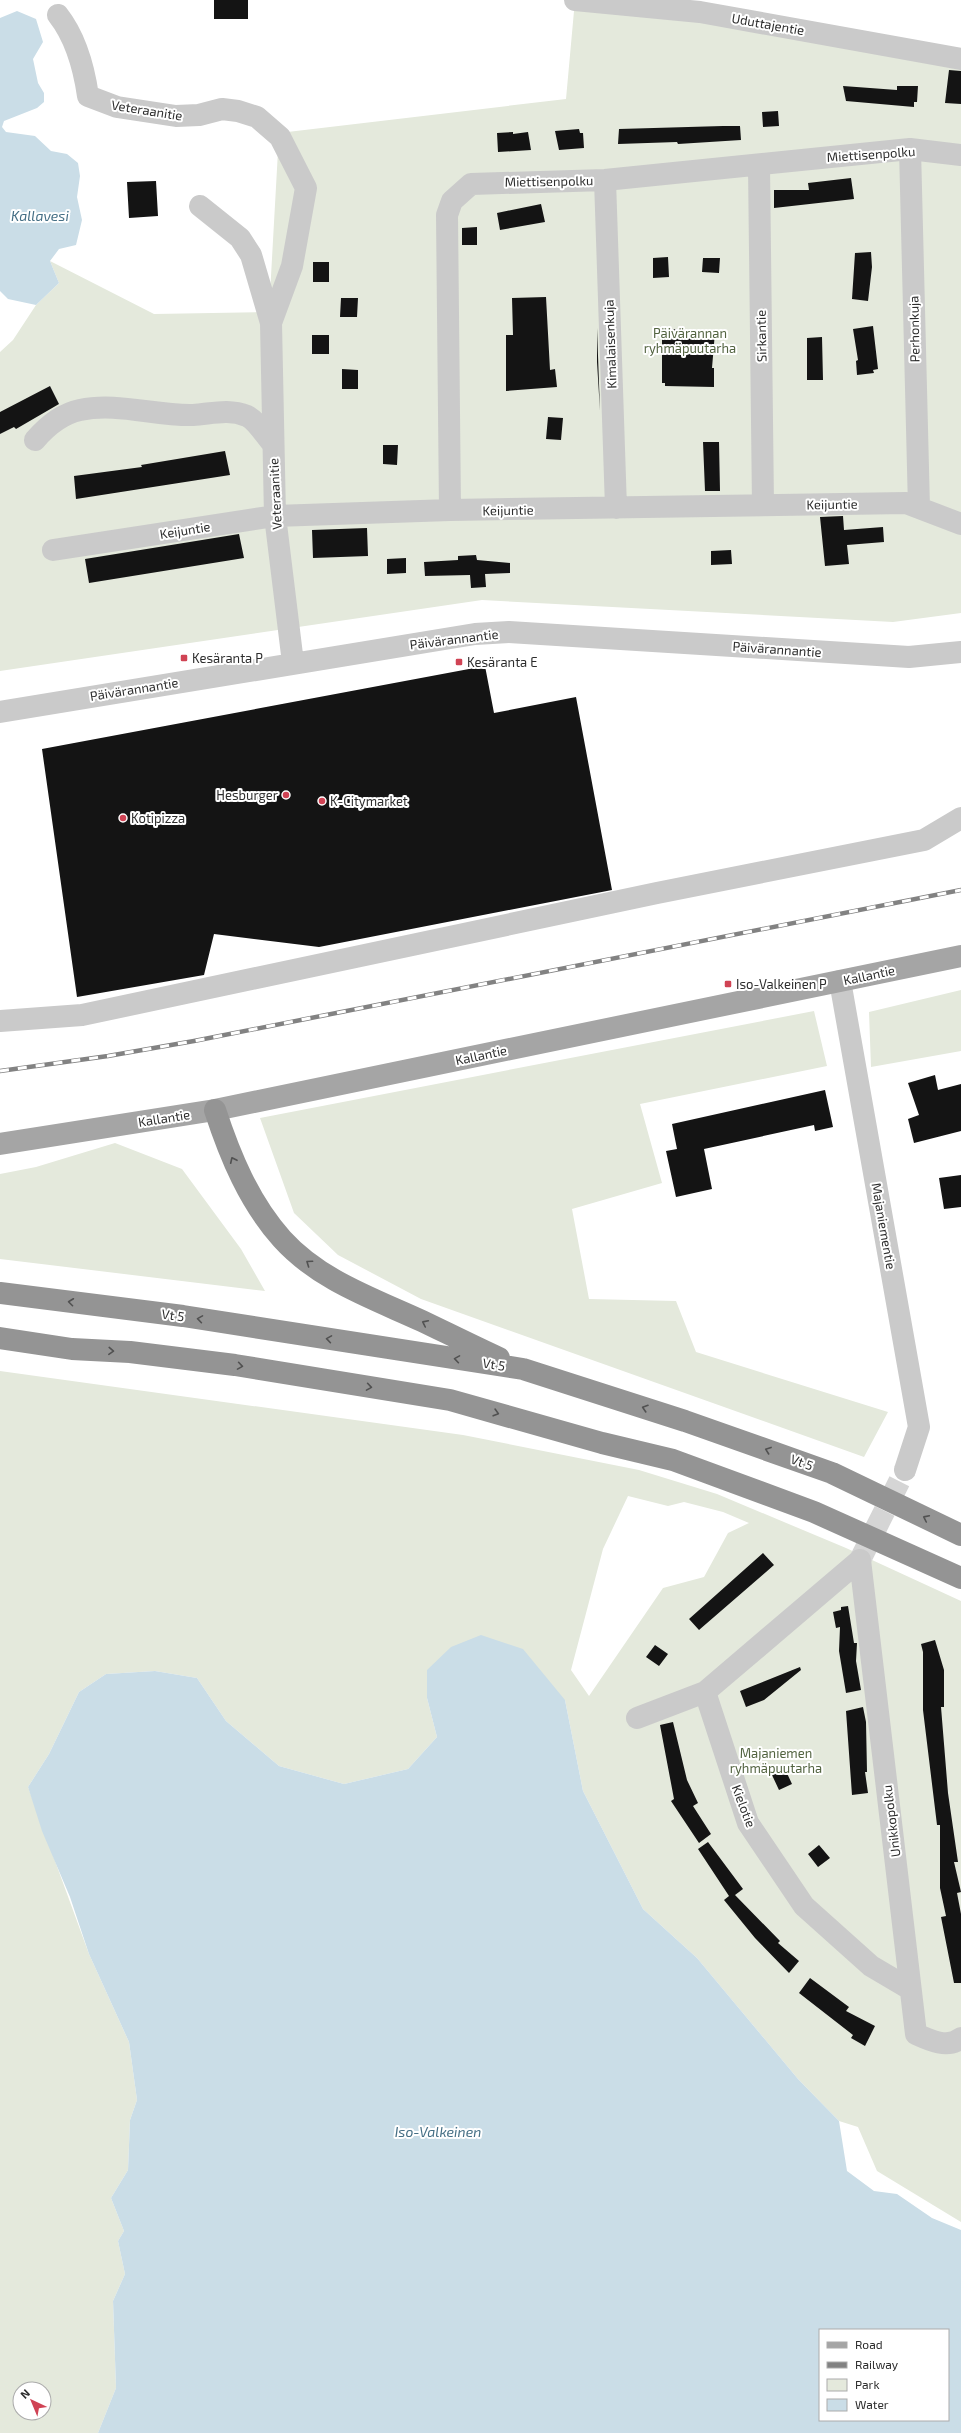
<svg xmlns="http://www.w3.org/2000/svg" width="961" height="2433" viewBox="0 0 961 2433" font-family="'Exo 2',sans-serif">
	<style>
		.green { fill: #e4e9dc; fill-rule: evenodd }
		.water { fill: #cadde7; fill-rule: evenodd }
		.building { fill: #141414 }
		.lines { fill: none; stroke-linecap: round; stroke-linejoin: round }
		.minor-tunnel { stroke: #d5d5d5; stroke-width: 22; stroke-dasharray: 22 11; stroke-linecap: butt }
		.minor { stroke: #cacaca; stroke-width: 22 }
		.major { stroke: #a5a5a5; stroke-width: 22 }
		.highway { stroke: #949494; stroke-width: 22 }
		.rail-casing { stroke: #828282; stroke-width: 4.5 }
		.rail { stroke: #fff; stroke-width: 3; stroke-dasharray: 9; stroke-linecap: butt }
		.oneway { stroke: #515151 }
		.poi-dot { fill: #d04354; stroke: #fff; stroke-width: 1.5 }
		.labels { text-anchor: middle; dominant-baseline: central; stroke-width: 4; stroke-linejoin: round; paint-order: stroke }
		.street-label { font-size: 13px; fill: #2d2d2d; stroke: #fff }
		.park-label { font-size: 13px; fill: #526340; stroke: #fff }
		.poi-label { font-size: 13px; fill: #2d2d2d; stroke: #fff; text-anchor: start }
		.water-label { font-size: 14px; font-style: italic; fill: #456f85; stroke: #fff }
	</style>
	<rect width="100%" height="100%" fill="#fff"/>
	<!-- green -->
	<path class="green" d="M 575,0 L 961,52 L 961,613 L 893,622 L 482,600 L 0,671 L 0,352 L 13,340 L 36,305 L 59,283 L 50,261 L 154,314 L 269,312 L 279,133 L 566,99 Z
		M 961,990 L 961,1051 L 871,1067 L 869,1012 Z
		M 814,1011 L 827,1066 L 640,1104 L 662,1183 L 572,1209 L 589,1299 L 676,1301 L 696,1352 L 888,1412 L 864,1457 L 421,1299 L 338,1255 L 294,1213 L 260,1118 Z
		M 115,1143 L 182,1169 L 241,1249 L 265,1291 L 0,1259 L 0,1174 L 36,1167 Z
		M 0,1371 L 463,1435 L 639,1470 L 717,1494 L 846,1548 L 961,1601 L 961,2222 L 877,2171 L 858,2127 L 839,2121 L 798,2079 L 697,1958 L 643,1909 L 583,1791 L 565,1700 L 427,1698 L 437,1737 L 408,1769 L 344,1784 L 279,1766 L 226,1721 L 197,1678 L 155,1671 L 106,1674 L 79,1692 L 49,1754 L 28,1787 L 89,1954 L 129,2042 L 137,2100 L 130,2120 L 128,2170 L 111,2198 L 124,2231 L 118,2241 L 125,2274 L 113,2301 L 116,2388 L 98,2433 L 0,2433 ZM 628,1496 L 668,1506 L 684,1502 L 723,1512 L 749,1523 L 728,1533 L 704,1577 L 663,1588 L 589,1696 L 571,1670 L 603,1549 ZM 20,2389 L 44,2389 L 44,2413 L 20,2413 Z"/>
	<!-- water -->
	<path class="water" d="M 17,11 L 36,19 L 43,42 L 33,59 L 38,83 L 44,93 L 44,102 L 37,108 L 4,121 L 2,127 L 6,132 L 35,136 L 51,151 L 67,154 L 78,163 L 80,176 L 77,197 L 82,220 L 76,245 L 59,249 L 50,261 L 59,283 L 36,305 L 8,299 L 0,291 L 0,18 Z
		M 481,1635 L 523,1649 L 565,1700 L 583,1791 L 643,1909 L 697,1958 L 798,2079 L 839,2121 L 847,2171 L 874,2191 L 897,2194 L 932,2218 L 961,2230 L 961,2433 L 98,2433 L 116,2388 L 113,2301 L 125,2274 L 118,2241 L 124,2231 L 111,2198 L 128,2170 L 130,2120 L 137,2100 L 129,2042 L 89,1954 L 70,1897 L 42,1831 L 28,1787 L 49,1754 L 79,1692 L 106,1674 L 155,1671 L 197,1678 L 226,1721 L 279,1766 L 344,1784 L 408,1769 L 437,1737 L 427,1698 L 427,1670 L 451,1647 ZM 820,2330 L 948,2330 L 948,2420 L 820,2420 Z"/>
	<!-- building -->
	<path class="building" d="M 214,0 L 248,0 L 248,19 L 214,19 Z
		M 949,70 L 961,71 L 961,104 L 945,103 Z
		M 843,86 L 897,90 L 897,86 L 918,86 L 917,102 L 914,102 L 914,107 L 846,101 Z
		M 778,111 L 779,126 L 763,127 L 762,112 Z
		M 723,126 L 740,126 L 741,140 L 678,144 L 677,142 L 618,144 L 619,129 Z
		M 579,129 L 580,133 L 583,133 L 584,148 L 559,150 L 555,131 Z
		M 513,132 L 513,134 L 528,132 L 531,150 L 498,152 L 497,133 Z
		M 851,178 L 854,199 L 774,208 L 774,190 L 809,190 L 808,183 Z
		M 156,181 L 158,216 L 129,218 L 127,182 Z
		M 541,204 L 545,222 L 500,230 L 497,213 Z
		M 477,227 L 477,245 L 462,245 L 462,228 Z
		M 871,252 L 872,267 L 868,301 L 852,299 L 855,253 Z
		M 668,257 L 669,277 L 653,278 L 653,258 Z
		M 703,258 L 720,258 L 719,273 L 702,272 Z
		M 313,262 L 329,262 L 329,282 L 313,282 Z
		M 546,297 L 550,370 L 555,369 L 557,387 L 506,391 L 506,335 L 513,335 L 512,298 Z
		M 341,298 L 358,298 L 357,317 L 340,317 Z
		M 873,326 L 878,369 L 873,370 L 874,373 L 857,375 L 856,361 L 858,360 L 853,329 Z
		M 597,328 L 600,411 L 597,362 Z
		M 671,329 L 715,332 L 712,368 L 714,368 L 714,387 L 665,386 L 665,383 L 662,383 L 662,332 L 671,332 Z
		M 312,335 L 329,335 L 329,354 L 312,354 Z
		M 822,337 L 823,380 L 807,380 L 807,338 Z
		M 342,369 L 358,370 L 358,389 L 342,389 Z
		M 50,386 L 59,404 L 16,429 L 14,427 L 0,434 L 0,412 Z
		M 548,417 L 563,418 L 561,440 L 546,439 Z
		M 703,442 L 719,442 L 720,491 L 705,491 Z
		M 383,445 L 398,445 L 397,465 L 383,464 Z
		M 225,451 L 230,475 L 76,499 L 74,476 L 142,467 L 141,465 Z
		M 843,516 L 844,530 L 883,527 L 884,542 L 847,545 L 849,564 L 825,566 L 820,517 Z
		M 367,528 L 368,556 L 313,558 L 312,530 Z
		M 239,534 L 244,558 L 89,583 L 85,559 Z
		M 731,550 L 732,564 L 711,565 L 711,551 Z
		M 476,555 L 477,560 L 510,563 L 510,573 L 485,574 L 486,587 L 471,588 L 470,575 L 425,576 L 424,562 L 458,560 L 458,556 Z
		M 406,558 L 406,573 L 387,574 L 387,559 Z
		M 485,666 L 494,713 L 576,697 L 612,890 L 319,947 L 214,934 L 204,975 L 77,997 L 42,749 Z
		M 935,1075 L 938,1090 L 961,1084 L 961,1131 L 914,1143 L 908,1119 L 919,1115 L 908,1083 Z
		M 825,1090 L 833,1127 L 815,1131 L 814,1125 L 704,1149 L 712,1189 L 676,1197 L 666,1151 L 677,1149 L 672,1124 Z
		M 961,1175 L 961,1207 L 944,1209 L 939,1178 Z
		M 763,1553 L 774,1565 L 699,1630 L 689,1619 Z
		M 848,1606 L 854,1643 L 857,1643 L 856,1661 L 861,1690 L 846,1693 L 839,1651 L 840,1627 L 836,1628 L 833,1612 L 841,1610 L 841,1607 Z
		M 935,1640 L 944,1670 L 944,1707 L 941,1707 L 948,1793 L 958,1862 L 954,1862 L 961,1892 L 957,1893 L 961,1914 L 961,1983 L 954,1983 L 941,1917 L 946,1916 L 940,1888 L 940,1825 L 937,1825 L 923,1710 L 923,1652 L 921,1644 Z
		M 655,1645 L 668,1654 L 659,1666 L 646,1657 Z
		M 800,1667 L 801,1670 L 764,1700 L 746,1707 L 740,1691 Z
		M 863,1707 L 866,1722 L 867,1772 L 865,1772 L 868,1793 L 852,1795 L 846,1711 Z
		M 673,1722 L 687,1780 L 698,1803 L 693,1806 L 711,1834 L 699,1843 L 671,1801 L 674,1799 L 660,1725 Z
		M 785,1769 L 792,1784 L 779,1790 L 772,1775 Z
		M 708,1842 L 743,1889 L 735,1895 L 780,1941 L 778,1943 L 799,1961 L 789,1973 L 755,1938 L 724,1900 L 729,1896 L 698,1849 Z
		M 819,1845 L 830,1858 L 818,1867 L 808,1854 Z
		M 810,1978 L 849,2007 L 846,2011 L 875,2026 L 865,2046 L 851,2038 L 853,2035 L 799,1993 Z"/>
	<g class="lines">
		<!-- minor-tunnel -->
		<path class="minor-tunnel" d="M 860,1560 L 905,1470"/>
		<!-- minor -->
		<path class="minor" d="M 575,0 L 700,12 L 961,59
			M 58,15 C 76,38 84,68 88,96 L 117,107 L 176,116 L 199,115 L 222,109 L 238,111 L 257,117 L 280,137 L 306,188 L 292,266 L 271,323
			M 910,149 L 919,508
			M 759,166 L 763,505
			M 605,180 L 616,508
			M 200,206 L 240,238 L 251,255 L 271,323 L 275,516 L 293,663
			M 35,440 C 47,426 61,414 80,410 C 117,402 155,416 193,415 C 211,414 228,408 247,416 C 256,420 265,435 272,443
			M 450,510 L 447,215 L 452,201 L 471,184 L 605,180 L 910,149 L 961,155
			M 53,550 L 275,516 L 450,510 L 906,503 L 961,524
			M 0,712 L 475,634 L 509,632 L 909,657 L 961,652
			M 840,981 L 919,1427 L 905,1470
			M 0,1021 L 82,1015 L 657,893 L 924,840 L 961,818
			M 860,1560 L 705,1692 L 748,1823 L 804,1906 L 871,1966 L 910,1989
			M 860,1560 L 916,2034 C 929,2040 948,2049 961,2038
			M 637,1718 L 705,1692"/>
		<!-- major -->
		<path class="major" d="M 0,1144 L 215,1110 L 961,956"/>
		<!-- highway -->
		<path class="highway" d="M 215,1110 C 230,1156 249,1202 282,1239 C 319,1280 372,1298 422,1321 C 447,1333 473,1346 499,1358
			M 0,1293 L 183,1316 L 523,1369 L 685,1421 L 832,1473 L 961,1535
			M 0,1338 L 72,1349 L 130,1352 L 235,1365 L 450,1400 L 602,1443 L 673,1460 L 814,1512 L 961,1578"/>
		<defs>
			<path id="rail" d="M 0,1071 L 108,1056 L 194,1041 L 961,890"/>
		</defs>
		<!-- rail casing -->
		<use href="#rail" class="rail-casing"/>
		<!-- rail -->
		<use href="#rail" class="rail"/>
	</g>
	<!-- one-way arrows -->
	<defs><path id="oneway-chevron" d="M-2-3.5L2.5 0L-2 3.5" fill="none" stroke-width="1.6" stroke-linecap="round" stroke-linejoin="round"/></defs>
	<g class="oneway">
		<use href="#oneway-chevron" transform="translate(233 1160) rotate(-115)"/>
		<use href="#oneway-chevron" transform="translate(309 1263) rotate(-145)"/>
		<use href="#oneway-chevron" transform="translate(71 1302) rotate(-173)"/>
		<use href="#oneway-chevron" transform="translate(200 1319) rotate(-171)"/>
		<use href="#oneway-chevron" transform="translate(425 1323) rotate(-154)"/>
		<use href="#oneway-chevron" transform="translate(329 1339) rotate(-171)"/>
		<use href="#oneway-chevron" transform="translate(111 1351) rotate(3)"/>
		<use href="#oneway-chevron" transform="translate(457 1359) rotate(-171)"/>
		<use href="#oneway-chevron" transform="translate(240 1366) rotate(9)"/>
		<use href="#oneway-chevron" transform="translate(369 1387) rotate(9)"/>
		<use href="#oneway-chevron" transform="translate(645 1408) rotate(-162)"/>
		<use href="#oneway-chevron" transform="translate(496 1413) rotate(16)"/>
		<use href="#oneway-chevron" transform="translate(768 1450) rotate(-160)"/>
		<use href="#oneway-chevron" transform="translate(926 1518) rotate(-154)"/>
	</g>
	<!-- markers -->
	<g class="poi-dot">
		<rect x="180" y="654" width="8" height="8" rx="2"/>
		<rect x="455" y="658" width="8" height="8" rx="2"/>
		<circle cx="286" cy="795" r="4"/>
		<circle cx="322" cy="801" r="4"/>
		<circle cx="123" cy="818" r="4"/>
		<rect x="724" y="980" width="8" height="8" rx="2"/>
	</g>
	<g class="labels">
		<!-- street labels -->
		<g class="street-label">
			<text transform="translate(768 24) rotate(10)">Uduttajentie</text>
			<text transform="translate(147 110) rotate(9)">Veteraanitie</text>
			<text transform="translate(871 154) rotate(-4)">Miettisenpolku</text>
			<text transform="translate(549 181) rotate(-1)">Miettisenpolku</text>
			<text transform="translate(914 329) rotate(-91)">Perhonkuja</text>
			<text transform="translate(761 336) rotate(-91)">Sirkantie</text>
			<text transform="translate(610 344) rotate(-92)">Kimalaisenkuja</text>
			<text transform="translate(275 494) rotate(-93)">Veteraanitie</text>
			<text transform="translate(832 504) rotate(-1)">Keijuntie</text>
			<text transform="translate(508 510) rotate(-1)">Keijuntie</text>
			<text transform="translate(185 530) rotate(-9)">Keijuntie</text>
			<text transform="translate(454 639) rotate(-7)">Päivärannantie</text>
			<text transform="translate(777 649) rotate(4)">Päivärannantie</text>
			<text transform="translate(134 689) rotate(-9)">Päivärannantie</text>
			<text transform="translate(869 975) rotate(-12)">Kallantie</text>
			<text transform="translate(481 1055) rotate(-12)">Kallantie</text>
			<text transform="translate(164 1118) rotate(-9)">Kallantie</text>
			<text transform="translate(884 1226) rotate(80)">Majaniementie</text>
			<text transform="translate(173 1315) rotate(8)">Vt 5</text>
			<text transform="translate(494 1364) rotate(9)">Vt 5</text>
			<text transform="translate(802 1462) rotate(20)">Vt 5</text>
			<text transform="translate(744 1806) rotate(69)">Kielotie</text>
			<text transform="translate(891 1821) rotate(-97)">Unikkopolku</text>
		</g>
		<!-- park labels -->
		<g class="park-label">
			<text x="690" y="333">Päivärannan<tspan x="690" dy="15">ryhmäpuutarha</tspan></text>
			<text x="776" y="1753">Majaniemen<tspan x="776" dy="15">ryhmäpuutarha</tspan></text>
		</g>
		<!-- poi labels -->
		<g class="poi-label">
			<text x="192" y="658">Kesäranta P</text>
			<text x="467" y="662">Kesäranta E</text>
			<text x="278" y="795" text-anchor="end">Hesburger</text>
			<text x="330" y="801">K-Citymarket</text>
			<text x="131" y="818">Kotipizza</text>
			<text x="736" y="984">Iso-Valkeinen P</text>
		</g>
		<!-- water labels -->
		<g class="water-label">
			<text x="40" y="215">Kallavesi</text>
			<text x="438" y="2131">Iso-Valkeinen</text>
		</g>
	</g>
	<!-- legend -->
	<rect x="819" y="2329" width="130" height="92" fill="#ffffff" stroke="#ababab"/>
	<rect x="827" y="2342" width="20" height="6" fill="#a5a5a5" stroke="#ababab"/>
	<text x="855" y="2349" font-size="12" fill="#2d2d2d">Road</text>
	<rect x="827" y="2362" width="20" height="6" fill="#828282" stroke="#ababab"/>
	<text x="855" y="2369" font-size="12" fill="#2d2d2d">Railway</text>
	<rect x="827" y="2379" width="20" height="12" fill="#e4e9dc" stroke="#ababab"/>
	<text x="855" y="2389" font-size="12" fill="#2d2d2d">Park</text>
	<rect x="827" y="2399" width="20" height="12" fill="#cadde7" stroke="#ababab"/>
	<text x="855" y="2409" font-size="12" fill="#2d2d2d">Water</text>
	<!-- north arrow -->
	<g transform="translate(32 2401) rotate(316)"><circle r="19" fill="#ffffff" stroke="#ababab"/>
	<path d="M0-3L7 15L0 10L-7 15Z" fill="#d04354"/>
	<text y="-6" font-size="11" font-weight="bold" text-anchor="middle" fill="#2d2d2d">N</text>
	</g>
</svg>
